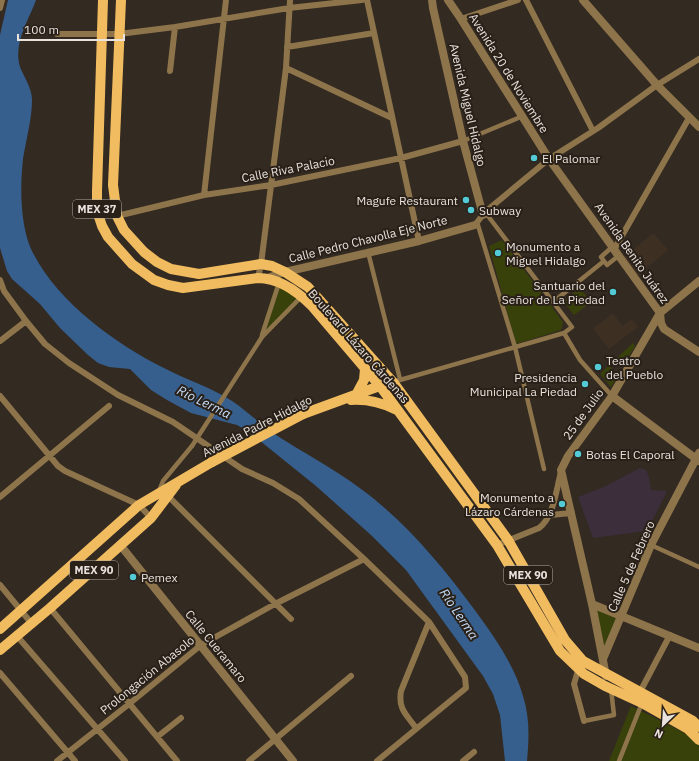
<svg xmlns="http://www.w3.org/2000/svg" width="699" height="761" viewBox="0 0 699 761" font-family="'IBM Plex Sans',sans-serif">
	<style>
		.commercial { fill: #3c2e3b }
		.built { fill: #3e2f23 }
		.green { fill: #39410b }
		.water { fill: #375f8e }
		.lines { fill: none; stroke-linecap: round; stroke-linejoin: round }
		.pedestrian { stroke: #8e744a; stroke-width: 4.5 }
		.minor { stroke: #8e744a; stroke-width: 6 }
		.tertiary { stroke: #8e744a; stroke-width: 8 }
		.primary { stroke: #f1bc5f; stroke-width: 10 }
		.pedestrian-bridge { stroke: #8e744a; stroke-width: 4.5 }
		.primary-bridge { stroke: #f1bc5f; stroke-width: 10 }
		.poi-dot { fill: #52cbd7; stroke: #292018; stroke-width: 1.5 }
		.labels { text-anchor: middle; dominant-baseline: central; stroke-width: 4; stroke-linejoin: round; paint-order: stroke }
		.shield { fill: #292018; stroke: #afa8a2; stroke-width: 1 }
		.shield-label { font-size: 11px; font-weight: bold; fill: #e9e2dd }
		.street-label { font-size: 12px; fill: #e9e2dd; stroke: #292018 }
		.poi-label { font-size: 12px; fill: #e9e2dd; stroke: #292018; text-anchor: start }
		.water-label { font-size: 13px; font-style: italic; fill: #c7dffc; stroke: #292018 }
	</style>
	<rect width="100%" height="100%" fill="#332a22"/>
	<!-- commercial -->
	<path class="commercial" d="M 640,468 L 646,470 L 649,477 L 651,490 L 667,491 L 650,525 L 653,530 L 593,538 L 578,497 L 604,487 Z"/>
	<!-- built -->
	<path class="built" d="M 653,233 L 668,250 L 637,276 L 622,259 Z
		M 613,313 L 622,326 L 632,319 L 638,327 L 609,349 L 593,329 Z"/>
	<!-- green -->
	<path class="green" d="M 502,240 L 563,322 L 561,330 L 516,344 L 489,246 Z
		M 275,286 L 282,288 L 301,301 L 257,344 Z
		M 580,288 L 587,297 L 582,301 L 586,306 L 574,315 L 563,301 Z
		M 633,343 L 635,346 L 622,368 L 615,360 Z
		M 609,365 L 618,376 L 611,387 L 600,374 Z
		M 597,607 L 619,617 L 603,652 Z
		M 631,706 L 689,735 L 699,745 L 699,761 L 609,761 Z"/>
	<!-- water -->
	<path class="water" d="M 8,0 L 36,0 C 28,22 13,43 20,67 C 24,77 32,88 32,100 C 32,119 26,140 23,159 C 20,187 20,223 31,249 C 55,300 115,344 164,368 C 186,380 211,387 232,401 C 247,411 260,424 276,435 C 302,452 331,467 357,486 C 403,519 440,563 474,609 C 493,635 514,664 523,696 C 530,718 529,739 527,761 L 505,761 L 500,715 L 493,694 L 483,676 L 406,570 L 371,535 L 316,486 L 249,432 L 237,425 L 191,413 L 167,400 L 151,390 L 130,369 L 109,367 L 98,363 L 88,355 L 60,328 L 40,304 L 12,279 L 7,271 L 0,248 L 0,35 Z"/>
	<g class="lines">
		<!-- pedestrian -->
		<path class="pedestrian" d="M 463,141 L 523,116
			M 477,222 L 515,347 L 544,469
			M 368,252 L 400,379
			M 553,302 L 604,261 L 607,265 L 617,257 L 611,248 L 601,257 L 604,261
			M 564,333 L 580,360 L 612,396
			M 262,335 L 279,283
			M 262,337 L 301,297
			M 393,382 L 564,333 L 572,327 L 485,212
			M 159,491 L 163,481 L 192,446
			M 651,545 L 699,567
			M 584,721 L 614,715 L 611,689
			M 619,761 L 642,703"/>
		<!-- minor -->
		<path class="minor" d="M 367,0 L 419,241
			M 526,0 L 593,131
			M 0,8 L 2,0
			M 461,19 L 518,0
			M 57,34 L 119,34 L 175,27 L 289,8 L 362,0
			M 287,47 L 374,33
			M 286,68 L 392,118
			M 170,71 L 175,27
			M 204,195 L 226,0
			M 117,216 L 204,195 L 271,185 L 401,158 L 463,141
			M 475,225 L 485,212 L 549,159 L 598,128 L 657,85 L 699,59
			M 615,248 L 689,118
			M 258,278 L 261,264 L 286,68 L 290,0
			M 0,280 L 4,291 L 26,321 L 45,344 L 69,363 L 118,395 L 173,422 L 242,469 L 273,483 L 299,499 L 364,559 L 429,622 L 465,677 L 466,688 L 377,761
			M 0,341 L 26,321
			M 0,396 L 58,466 L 65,471 L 139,505 L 151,518
			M 168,496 L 291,619
			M 0,497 L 109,406
			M 550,515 L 572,513
			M 497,545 L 539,528 C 554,517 556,490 561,472
			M 0,585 L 32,624
			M 50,608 L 177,761
			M 17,636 L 125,761
			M 579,667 L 574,684 L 584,721
			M 0,673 L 75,761
			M 640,692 L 670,635
			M 416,728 C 406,714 398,709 401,691 L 429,622
			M 157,737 L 181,718
			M 57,761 L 129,704 L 201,645 L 275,604 L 364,559
			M 249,761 L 351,676
			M 463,761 L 474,752"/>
		<!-- tertiary -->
		<path class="tertiary" d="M 432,0 L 433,8 L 463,141 L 483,215
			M 448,0 L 461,19 L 549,159 L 660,313 L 661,323 L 664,329 L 699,352
			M 583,0 L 657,85 L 699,127
			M 267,278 L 285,272 L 419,241 L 475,225
			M 612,396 L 699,461
			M 121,546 L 293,761
			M 592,604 L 699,648
			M 603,659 L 651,545 L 699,453
			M 606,676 L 592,604 L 561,470 L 568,456 L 612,396 L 660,313 L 699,281"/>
		<!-- primary -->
		<path class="primary" d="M 103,0 L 97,191 L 97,211 L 102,226 L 108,237 L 132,264 L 154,280 L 168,285 L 183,288 L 258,278 C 279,278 298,292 312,306 L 380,386 L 497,545 L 560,651 L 584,674 L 605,686 L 642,703 L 688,729 L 699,740
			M 121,0 L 113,185 L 117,216 L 124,230 L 144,252 L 157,262 L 171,269 L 199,274 L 261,264 L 272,266 L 285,272 L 308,287 L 393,382 L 508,540 L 565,640 L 583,661 L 693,721 L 699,727
			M 356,395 L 364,380 L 365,369
			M 351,400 C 368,399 381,402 397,410
			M 303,414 L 385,384
			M 0,629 L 139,505 L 212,462
			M 0,650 L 50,608 L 151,518 L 176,485"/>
		<!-- pedestrian-bridge -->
		<path class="pedestrian-bridge" d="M 192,446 L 262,337"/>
		<!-- primary-bridge -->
		<path class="primary-bridge" d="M 212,462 L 303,414"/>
	</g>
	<!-- markers -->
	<g class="poi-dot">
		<circle cx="534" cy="158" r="4"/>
		<circle cx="466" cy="200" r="4"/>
		<circle cx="471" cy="210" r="4"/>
		<circle cx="498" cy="253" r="4"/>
		<circle cx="613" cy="292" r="4"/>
		<circle cx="598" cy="367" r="4"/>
		<circle cx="585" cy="384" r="4"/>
		<circle cx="578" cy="454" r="4"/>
		<circle cx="562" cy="504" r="4"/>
		<circle cx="133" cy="577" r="4"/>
	</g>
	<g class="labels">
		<!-- shield labels -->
		<g class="shield">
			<rect x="73" y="200" width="48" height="18" rx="3"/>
			<rect x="70" y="561" width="48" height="18" rx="3"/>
			<rect x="504" y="566" width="48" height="18" rx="3"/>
		</g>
		<g class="shield-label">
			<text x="97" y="209">MEX 37</text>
			<text x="94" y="570">MEX 90</text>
			<text x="528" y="575">MEX 90</text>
		</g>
		<!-- street labels -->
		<g class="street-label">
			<text transform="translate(509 73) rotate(58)">Avenida 20 de Noviembre</text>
			<text transform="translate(468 105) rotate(77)">Avenida Miguel Hidalgo</text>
			<text transform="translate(288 169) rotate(-11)">Calle Riva Palacio</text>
			<text transform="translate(368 239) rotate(-14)">Calle Pedro Chavolla Eje Norte</text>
			<text transform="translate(632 253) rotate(55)">Avenida Benito Juárez</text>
			<text transform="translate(359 346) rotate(49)">Boulevard Lázaro Cárdenas</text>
			<text transform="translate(583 414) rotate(-54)">25 de Julio</text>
			<text transform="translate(257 426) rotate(-27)">Avenida Padre Hidalgo</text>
			<text transform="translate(631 566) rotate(-66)">Calle 5 de Febrero</text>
			<text transform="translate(216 646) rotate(51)">Calle Cueramaro</text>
			<text transform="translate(147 675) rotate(-39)">Prolongación Abasolo</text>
		</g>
		<!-- poi labels -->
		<g class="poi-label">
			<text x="542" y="158">El Palomar</text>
			<text x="458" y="200" text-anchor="end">Magufe Restaurant</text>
			<text x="479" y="210">Subway</text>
			<text x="506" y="246">Monumento a<tspan x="506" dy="14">Miguel Hidalgo</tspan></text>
			<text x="605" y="285" text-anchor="end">Santuario del<tspan x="605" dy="14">Señor de La Piedad</tspan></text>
			<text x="606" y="360">Teatro<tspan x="606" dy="14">del Pueblo</tspan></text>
			<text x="577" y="377" text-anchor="end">Presidencia<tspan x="577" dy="14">Municipal La Piedad</tspan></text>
			<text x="586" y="454">Botas El Caporal</text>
			<text x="554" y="497" text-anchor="end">Monumento a<tspan x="554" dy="14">Lázaro Cárdenas</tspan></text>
			<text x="141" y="577">Pemex</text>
		</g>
		<!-- water labels -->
		<g class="water-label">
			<text transform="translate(204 402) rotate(26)">Río Lerma</text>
			<text transform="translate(459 614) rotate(56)">Río Lerma</text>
		</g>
	</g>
	<!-- north arrow -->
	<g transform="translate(663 725) rotate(205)" stroke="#292018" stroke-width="3" paint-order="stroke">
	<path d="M0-3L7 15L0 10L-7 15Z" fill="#e9e2dd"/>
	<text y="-6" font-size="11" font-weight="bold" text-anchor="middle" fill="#e9e2dd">N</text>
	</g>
	<!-- scale -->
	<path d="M18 34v6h106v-6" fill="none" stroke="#e9e2dd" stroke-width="2"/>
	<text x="24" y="34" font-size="12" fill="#e9e2dd" stroke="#292018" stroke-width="3" paint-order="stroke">100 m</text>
</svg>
